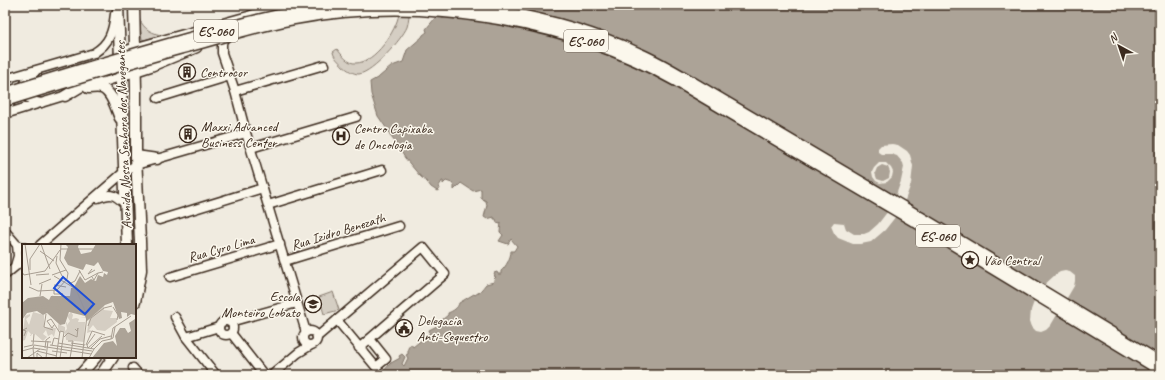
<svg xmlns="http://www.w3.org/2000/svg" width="1165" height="380" viewBox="0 0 1165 380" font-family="Caveat,sans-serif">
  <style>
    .green { fill: #d5cec3; stroke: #887c70 }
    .water { fill: #aca397; stroke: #7f7367 }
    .pier { fill: #f0ebe0; fill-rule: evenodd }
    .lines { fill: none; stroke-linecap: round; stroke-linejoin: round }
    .minor-casing { stroke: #3b2a1e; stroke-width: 11 }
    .major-casing { stroke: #3b2a1e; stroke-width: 13 }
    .minor { stroke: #fbf7ec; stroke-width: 8 }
    .major { stroke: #fbf7ec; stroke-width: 10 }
    .major-bridge-casing { stroke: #3b2a1e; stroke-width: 13; stroke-linecap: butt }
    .major-bridge { stroke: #fbf7ec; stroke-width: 10 }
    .labels { text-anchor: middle; stroke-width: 3; stroke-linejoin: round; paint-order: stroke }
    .shield { fill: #fbf7ec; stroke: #75685c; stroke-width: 1 }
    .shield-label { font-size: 13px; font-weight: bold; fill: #3b2a1e }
    .poi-label { font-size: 14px; fill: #3b2a1e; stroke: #fbf7ec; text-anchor: start }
    .street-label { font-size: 14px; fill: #3b2a1e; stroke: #fbf7ec }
    .inset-river { fill: none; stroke: #aca397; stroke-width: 2 }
    .inset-road { fill: none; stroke: #a89e92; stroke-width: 1 }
    .view { fill: #1d4ed8; fill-opacity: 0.15; stroke: #1d4ed8; stroke-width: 2 }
    .inset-edge { fill: none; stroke: #3b2a1e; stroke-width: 2 }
  </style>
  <rect width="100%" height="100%" fill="#f0ebe0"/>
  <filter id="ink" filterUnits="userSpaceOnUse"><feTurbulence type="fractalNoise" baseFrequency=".025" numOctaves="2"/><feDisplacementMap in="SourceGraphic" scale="8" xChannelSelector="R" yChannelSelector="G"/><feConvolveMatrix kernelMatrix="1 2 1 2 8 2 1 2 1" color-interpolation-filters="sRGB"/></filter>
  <g filter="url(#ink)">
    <g class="green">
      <path d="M409,8c0,6 0,13 -2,19 -5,12 -34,45 -48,47 -6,0 -11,-4 -16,-8 -4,-5 -9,-8 -10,-14l4,-3c5,6 11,15 19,14 19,0 40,-32 43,-49z"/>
      <path d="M138,15c4,12 10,17 23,20l-17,5 -2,-1z"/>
      <path d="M333,292l6,18 -15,4 -5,-17z"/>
    </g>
    <path class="water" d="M438,5h722v356l-9,14h-771l11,-12 9,-5 -1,-2 3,-2 3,3 -3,7 2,2 4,-8 -2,-3 2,-1v-6l3,-4 2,3 17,-14 -1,-3 8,-4v-2l11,-9v-2c5,-2 10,-5 11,-10l15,-9 1,1c5,-3 7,-6 11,-11l8,-2v-3l2,-2 -2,-1 1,-1 -1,-2 3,-1 1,2h3v-3c5,-4 10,-14 10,-20h3l3,-5 -6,-7 -3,5 -9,-3 4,-6 -3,-3 1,-10 -1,2 -3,-1 -1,-4h-2v-2l-7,2 -3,-2 3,-12 -1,-4 -5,-3v-9l-8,2 -12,-8 -7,7v-4l-2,-3 -6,-2 -3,3v-3h-1l-3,5 1,3 -3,2 -6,-4 -3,-4 -8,-7 -15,-18 -9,-15 -5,-6 -2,-5 -11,-16 -7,-22 -1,-12 9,-5 13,-11 11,-4 4,-12 15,-13 1,-2 4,-3 -1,-3 10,-12 -2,-4z"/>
    <g class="pier">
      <path d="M436,5h47l77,16 335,177 6,-17 3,-14 -1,-4 -6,-7 -6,-2h-10l-3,-2v-4l3,-3 11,-1 6,1 9,6 3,4 3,11 -2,18 -7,19 139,83 12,-11 5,-3 5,-1 5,1 5,4v5l-1,5 -23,39 -5,5 -5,2 -5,-1 -4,-4 -2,-6 1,-11 4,-11 -139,-83 -11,14 -14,12 -10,2h-8l-15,-6 -4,-5 -3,-7 3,-4 10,1 2,6 8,5h10l5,-2 9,-8 10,-13 -201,-120 -54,-29 -77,-26 -52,-12 -72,-12z"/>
      <path d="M879,163h7l5,5 2,4 -1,5 -5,5 -7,1 -4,-2 -3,-4 -1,-5 2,-4zM882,165l6,2 2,5 -1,6 -6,3 -6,-2 -2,-6 2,-5z"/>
    </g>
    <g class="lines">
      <g class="minor-casing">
        <g id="minor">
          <path d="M274,14l14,-9"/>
          <path d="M228,36l-5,4 -1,4v9l13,38 11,42 60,199"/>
          <path d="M119,52l129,-36 15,-5 13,-6"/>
          <path d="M35,72c-16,12 -16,27 6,31"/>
          <path d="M5,79l89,-26c16,-10 19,-22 21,-39"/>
          <path d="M5,85c9,8 7,18 0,26"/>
          <path d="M92,86l59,-19 46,-19"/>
          <path d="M235,91l89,-26"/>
          <path d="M158,98l72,-22"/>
          <path d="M5,114l65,-20"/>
          <path d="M251,148l105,-31"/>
          <path d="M98,198c15,-6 17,-3 28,7"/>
          <path d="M268,205l114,-35"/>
          <path d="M159,220l104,-32"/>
          <path d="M5,231l12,14 6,2"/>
          <path d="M40,245l84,-73 12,-7 110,-32"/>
          <path d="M285,261l114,-35"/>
          <path d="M15,266l3,-10 -1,-11"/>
          <path d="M5,275l18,-15"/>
          <path d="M170,277l110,-33"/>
          <path d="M175,317l11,20 30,38"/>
          <path d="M337,320l39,47 10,-8 -16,-20"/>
          <circle cx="226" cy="328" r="7"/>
          <path d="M230,322l67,-19"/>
          <circle cx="310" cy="338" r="7"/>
          <path d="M231,333l33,42"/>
          <path d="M186,337l33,-10"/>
          <path d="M317,337l106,-90 22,27 -86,74"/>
          <path d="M133,368l6,7"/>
          <path d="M272,375l26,-22 13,-8"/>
        </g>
      </g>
      <g class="major-casing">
        <g id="major">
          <path d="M118,5l9,240"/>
          <path d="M134,5l2,84v67l4,85 1,29 -6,32"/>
          <path d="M455,5c62,7 126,21 183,48 19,8 37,19 54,29l240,142 228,138"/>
          <path d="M444,12c81,7 161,29 232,69l253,149 231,140"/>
          <path d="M88,88c4,0 9,-1 13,0 11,3 15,21 19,30"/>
          <path d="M65,96l25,-15 15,-10"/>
          <path d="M136,156l21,3"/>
          <path d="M80,375l16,-18"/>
          <path d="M101,375l12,-18"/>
        </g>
      </g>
      <use href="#minor" class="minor"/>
      <use href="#major" class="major"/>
      <g class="major-bridge-casing">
        <g id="major-bridge">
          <path d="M5,93c60,-19 121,-37 181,-54 50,-14 100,-28 152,-34"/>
          <path d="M5,101c58,-18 116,-36 174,-52 38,-10 76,-23 115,-30 50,-9 100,-12 150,-7"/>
        </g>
      </g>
      <use href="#major-bridge" class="major-bridge"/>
    </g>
  </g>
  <defs>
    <g id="building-ring" transform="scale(0.9)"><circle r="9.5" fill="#fbf7ec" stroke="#3b2a1e" stroke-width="1.5"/><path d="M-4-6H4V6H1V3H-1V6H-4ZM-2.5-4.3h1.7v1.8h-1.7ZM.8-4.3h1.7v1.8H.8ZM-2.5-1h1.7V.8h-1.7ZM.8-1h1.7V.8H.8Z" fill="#3b2a1e"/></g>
    <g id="hospital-ring" transform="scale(0.9)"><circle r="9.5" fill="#fbf7ec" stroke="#3b2a1e" stroke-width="1.5"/><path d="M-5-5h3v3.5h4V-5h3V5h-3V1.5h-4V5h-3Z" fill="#3b2a1e"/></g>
    <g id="sight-ring" transform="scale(0.9)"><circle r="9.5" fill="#fbf7ec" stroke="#3b2a1e" stroke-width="1.5"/><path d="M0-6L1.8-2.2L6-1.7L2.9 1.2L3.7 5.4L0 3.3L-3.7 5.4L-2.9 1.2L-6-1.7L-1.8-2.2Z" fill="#3b2a1e"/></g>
    <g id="school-ring" transform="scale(0.9)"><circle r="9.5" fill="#fbf7ec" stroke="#3b2a1e" stroke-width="1.5"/><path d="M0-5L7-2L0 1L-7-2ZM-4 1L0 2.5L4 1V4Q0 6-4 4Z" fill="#3b2a1e"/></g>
    <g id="civic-ring" transform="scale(0.9)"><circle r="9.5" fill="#fbf7ec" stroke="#3b2a1e" stroke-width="1.5"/><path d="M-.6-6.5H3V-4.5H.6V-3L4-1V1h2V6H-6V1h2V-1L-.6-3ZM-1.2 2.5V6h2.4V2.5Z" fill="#3b2a1e"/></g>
  </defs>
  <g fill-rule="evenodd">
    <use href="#building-ring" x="187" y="72"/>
    <use href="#building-ring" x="188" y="134"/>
    <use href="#hospital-ring" x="341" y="136"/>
    <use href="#sight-ring" x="970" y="260"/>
    <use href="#school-ring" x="313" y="304"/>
    <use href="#civic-ring" x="404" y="328"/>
  </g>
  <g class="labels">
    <g class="shield">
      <rect x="194" y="20" width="44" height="22" rx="3"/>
      <rect x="564" y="30" width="44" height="22" rx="3"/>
      <rect x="916" y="225" width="44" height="22" rx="3"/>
    </g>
    <g class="shield-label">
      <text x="216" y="36">ES-060</text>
      <text x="586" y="46">ES-060</text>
      <text x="938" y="241">ES-060</text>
    </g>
    <g class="poi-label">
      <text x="200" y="77">Centrocor</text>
      <text x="201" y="131">Maxxi Advanced<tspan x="201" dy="16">Business Center</tspan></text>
      <text x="354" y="133">Centro Capixaba<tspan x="354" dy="16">de Oncologia</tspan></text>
      <text x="983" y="265">Vão Central</text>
      <text x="300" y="301" text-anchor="end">Escola<tspan x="300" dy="16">Monteiro Lobato</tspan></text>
      <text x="417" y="325">Delegacia<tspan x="417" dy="16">Anti-Sequestro</tspan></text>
    </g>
    <g class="street-label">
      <text transform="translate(123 135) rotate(-92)" y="5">Avenida Nossa Senhora dos Navegantes</text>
      <text transform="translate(338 231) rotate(-17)" y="5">Rua Izidro Benezath</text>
      <text transform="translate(221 248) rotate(-16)" y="5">Rua Cyro Lima</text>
    </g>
  </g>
  <g transform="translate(22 244)">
    <rect width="114" height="114" fill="#f0ebe0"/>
    <path d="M82,62v4l9,1 -3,7h7v4l-12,9 -8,-1 -4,-5 -4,5 4,1 -6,2 2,-14 -9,-2 9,1zM11,68l11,3v12l12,1 -2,9 -2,-3 -4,2 -2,-6 -3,4 4,3 -4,4 -8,-7h-3l-1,2h-1l1,-2 -3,-3 -3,9 -3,1 3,-25 5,-2v2l-4,3 3,6zM49,68l2,3 -1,4 4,-1 3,1 -1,3h7l-1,20 -18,-2 -1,-8 -7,-2v-6l7,3v4l2,-2 -1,-6 1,-1v3l3,-4 -3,-5z" fill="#d5cec3"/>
    <path d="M43,0h14l-1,3 3,7 10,-2 5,-8h40v114h-44l12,-15 9,-2 4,5 -2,-10 5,-8h5l3,5 3,-2 -2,-8 6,-4v-4l-4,-1 -4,3v-4l-6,-1 1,6 -3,1 -6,-17 -8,3 -18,16 -2,-5 -16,-4 -4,12 -5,1 -13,-12 -4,2 -6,-4 -10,2 -5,7v-17l6,-5 15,-2 6,4 2,-4h19l1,-8 3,-1 6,-11 5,7 6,-4 5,2 2,-6 5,2 1,-4 3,2 1,-3 -5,-1 -5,-9 -4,4 -8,-2 -3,6 -15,-5 -4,-7 4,-11z" fill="#aca397"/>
    <path class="inset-river" d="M0,64l27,-4 4,-7 5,4 4,11 -1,12M7,64l26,-1 6,3"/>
    <path class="inset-road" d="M3,0l6,41M19,0l9,25M39,5h32M18,7l14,10M35,12l-1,7 6,13M70,25l-4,5 7,-4M8,26v-11l10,-15M57,26l6,10 13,-7M23,27l15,-21M0,28l2,3 21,-4M14,31l13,-1M30,31l14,-5M32,32l22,13 11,27 -5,42M70,33l2,3 4,-7 5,-1M17,40l12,-5M47,40l6,-3 5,-10M32,41l12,2M7,43l9,4 19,-1 10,-11 1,-6 -8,-13 1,-16M32,46v4h9M18,52l2,-12M91,63l5,8 -1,5M24,70l-2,13 9,3M32,81l-2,3 -5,-7 4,-2 9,14M66,82l3,-8 13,-10 8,-2M70,87l13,4M2,92l2,-5 -3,-1 4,-2M42,93l4,-4 9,4 1,-9 -1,3 -2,-2M89,95l2,-11 18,-12M89,95l2,-1 2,-11M9,97l20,1M46,97h5l-3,17M36,99l36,6 -5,9M49,99l14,2M28,101l42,6M30,101l2,-7 5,1M64,101l6,-14M65,101l1,3 14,-12M65,101l8,-11M2,103l9,-2 1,-11M23,104l1,-8 4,-3M68,105l10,-10 11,-3M72,105l8,-8 9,-2M0,107l11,-3 1,-3 57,9M15,107l20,5M30,107l15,2M5,114l13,-9 6,1M12,114l-1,-10 7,1M15,114v-5l6,5M24,114l2,-17M34,114l4,-27M38,114l4,-26 -4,-1"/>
    <path class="view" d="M41,33l31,27 -9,10 -31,-26z"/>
    <rect width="114" height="114" class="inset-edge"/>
  </g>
  <rect width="1165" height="380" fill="none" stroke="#fbf7ec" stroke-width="20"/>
  <rect x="10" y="10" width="1145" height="360" fill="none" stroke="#3b2a1e" stroke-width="1.5" filter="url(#ink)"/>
  <g transform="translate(1119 46) rotate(320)" stroke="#fbf7ec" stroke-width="3" paint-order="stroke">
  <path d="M0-3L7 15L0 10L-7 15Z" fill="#3b2a1e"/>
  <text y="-6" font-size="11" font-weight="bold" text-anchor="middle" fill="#3b2a1e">N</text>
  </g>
</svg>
